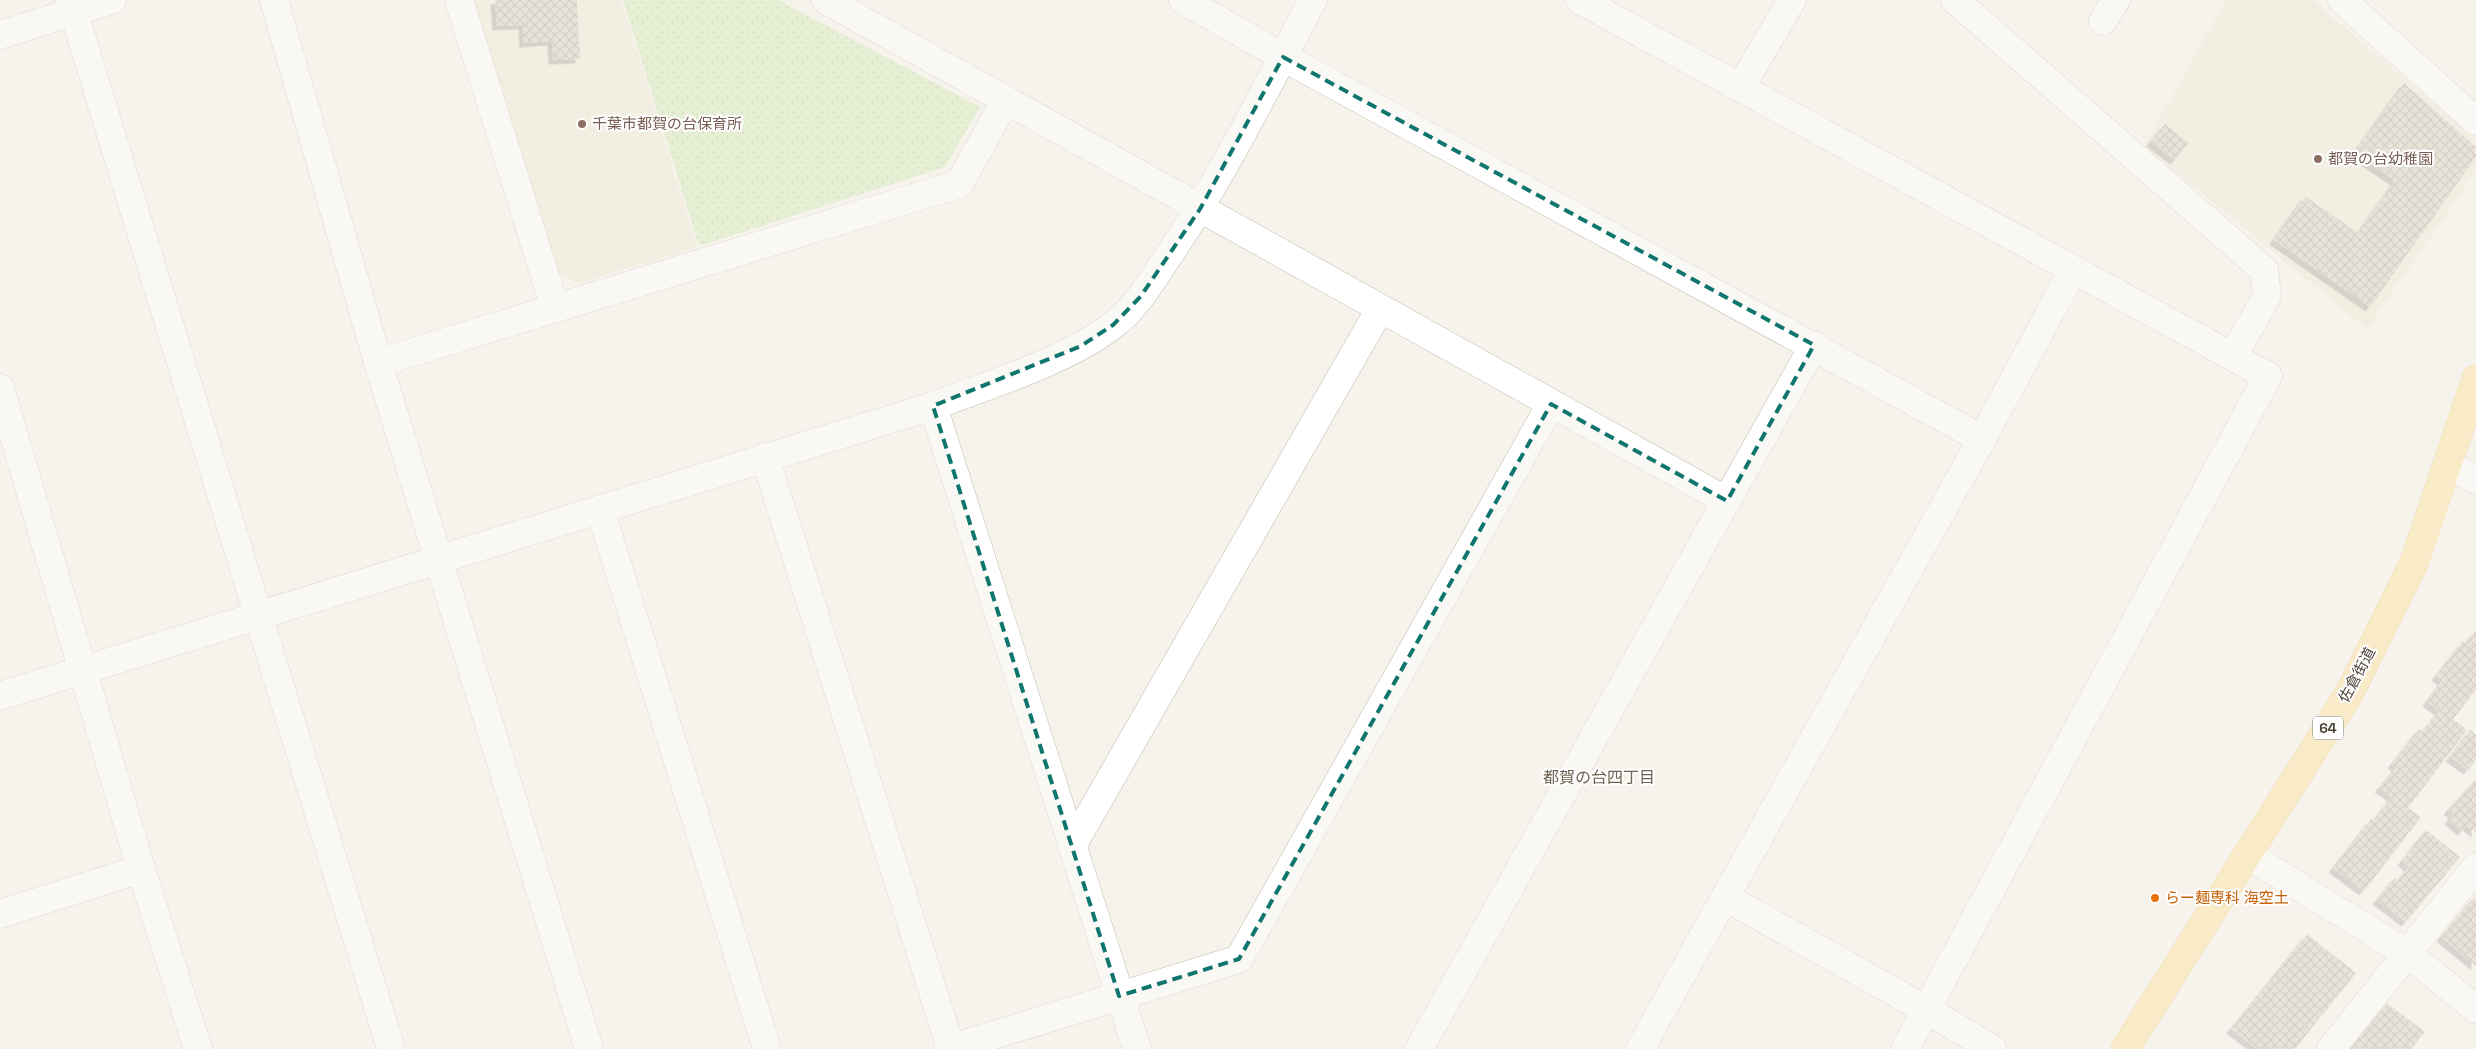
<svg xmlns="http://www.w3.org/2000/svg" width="2476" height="1049" viewBox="0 0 2476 1049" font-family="'Space Grotesk','Noto Sans JP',sans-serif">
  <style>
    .education { fill: #efe8d6 }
    .park { fill: url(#park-dots) }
    .building { fill: url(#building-cross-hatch); filter: url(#shadow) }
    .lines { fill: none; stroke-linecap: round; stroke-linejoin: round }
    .minor-casing { stroke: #c2bbae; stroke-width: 29 }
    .major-casing { stroke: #e6c16a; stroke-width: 29 }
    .minor { stroke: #fff; stroke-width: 28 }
    .major { stroke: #ffe39c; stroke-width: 28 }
    .marked { fill: none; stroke: #0f766e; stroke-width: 4; stroke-dasharray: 10 6; stroke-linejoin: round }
    .education-dot { fill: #8d6e63; stroke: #fff; stroke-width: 2 }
    .food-dot { fill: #e8710a; stroke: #fff; stroke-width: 2 }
    .labels { text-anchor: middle; stroke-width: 4; stroke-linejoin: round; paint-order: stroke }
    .shield { fill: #fff; stroke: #817c74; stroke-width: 1 }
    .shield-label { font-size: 14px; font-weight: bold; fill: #4b4439 }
    .education-label { font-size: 15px; fill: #785e54; stroke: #fff; text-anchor: start }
    .street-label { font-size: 15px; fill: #4b4439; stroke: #fff }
    .food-label { font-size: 15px; fill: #c56008; stroke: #fff; text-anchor: start }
    .neighbourhood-label { font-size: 16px; fill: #6e6250; stroke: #fff }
  </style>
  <defs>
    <pattern id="park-dots" width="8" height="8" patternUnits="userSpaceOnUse" patternTransform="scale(1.25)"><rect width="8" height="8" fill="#d2eab5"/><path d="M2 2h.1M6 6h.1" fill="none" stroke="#b6ca9c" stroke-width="1.8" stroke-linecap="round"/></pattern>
    <pattern id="building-cross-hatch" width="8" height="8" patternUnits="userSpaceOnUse" patternTransform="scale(1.25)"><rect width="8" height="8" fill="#d8cfc1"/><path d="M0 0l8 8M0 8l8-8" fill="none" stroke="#b1aa9e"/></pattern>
    <filter id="shadow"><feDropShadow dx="-4.5" dy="4.5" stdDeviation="0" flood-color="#0004"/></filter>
  </defs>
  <rect width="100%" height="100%" fill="#f6f3ec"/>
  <g class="education">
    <path d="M466,0h155l76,247 -118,36 -26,-13z"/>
    <path d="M2226,0h89l18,18 143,120v33l-109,158 -223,-183z"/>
  </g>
  <path class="park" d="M623,0h155l202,107 -35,60 -246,79z"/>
  <g class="building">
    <path d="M495,0h82l3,59 -27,1 -1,-19 -28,2 -1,-18 -26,1z"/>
    <path d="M2404,83l72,64v10l-106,150 -96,-67 31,-44 53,37 37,-52 -41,-28z"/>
    <path d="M2165,124l24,19 -14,17 -24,-18z"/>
    <path d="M2476,630v60l-23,29 14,11 -59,78 13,9 -57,74 -31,-23 38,-49 3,1 18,-23 -13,-9 17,-21 -4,-3 27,-35 4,2 16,-20 -12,-9 15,-21 -6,-5 27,-35 3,2z"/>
    <path d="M2470,730l6,5v25l-8,10 -18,-13z"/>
    <path d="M2476,779v54l-9,-7 -5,5 -13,-11 4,-6 -5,-4z"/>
    <path d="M2426,830l34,27 -54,65 -29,-22 18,-23 4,3 10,-13 -7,-6z"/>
    <path d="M2474,897l2,2v67l-35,-29z"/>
    <path d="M2307,934l49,39 -61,76h-38l-26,-20z"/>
    <path d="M2387,1003l38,29 -14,17h-61z"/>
  </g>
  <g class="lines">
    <g class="minor-casing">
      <g id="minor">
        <path d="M70,0l321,1049"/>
        <path d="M274,0l103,359 212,690"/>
        <path d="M459,0l96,308"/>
        <path d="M826,0l901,501"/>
        <path d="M1183,0l100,57 699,382"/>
        <path d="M1580,0l688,376 -363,673"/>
        <path d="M1955,0l309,270 3,26 -34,60"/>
        <path d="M2342,0l134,121"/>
        <path d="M2103,21l13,-21"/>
        <path d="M0,35l112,-35"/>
        <path d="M1740,88l52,-88"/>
        <path d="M377,359l10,1 572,-176 47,-84"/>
        <path d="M0,388l141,481 57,180"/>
        <path d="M933,406l204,643"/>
        <path d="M765,457l186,592"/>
        <path d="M2447,464l29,16"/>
        <path d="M600,509l167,540"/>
        <path d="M0,696l933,-290c55,-21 134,-45 180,-81 24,-18 40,-46 56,-70 55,-81 98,-169 144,-255"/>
        <path d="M1072,846l308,-537"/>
        <path d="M2248,855l160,99 68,55"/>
        <path d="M1725,897l202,113 65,39"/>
        <path d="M0,914l141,-45"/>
        <path d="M949,1049l290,-90 312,-555"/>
        <path d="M1419,1049l395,-704"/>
        <path d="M1640,1049l342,-610 91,-169"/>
        <path d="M2331,1049l145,-182"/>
      </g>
    </g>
    <g class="major-casing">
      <path id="major" d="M2125,1049l225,-357 64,-129 62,-184"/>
    </g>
    <use href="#minor" class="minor"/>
    <use href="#major" class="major"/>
  </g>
  <path d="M0 0H2476V1049H0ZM1283,57l531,288 -87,156 -176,-97 -312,555 -120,37 -186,-590 148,-60 32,-21 28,-29 59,-87z" fill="#f6f3ec" fill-opacity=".55" fill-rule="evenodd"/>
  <path class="marked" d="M1283,57l531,288 -87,156 -176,-97 -312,555 -120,37 -186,-590 148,-60 32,-21 28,-29 59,-87z"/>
  <g class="education-dot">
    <circle cx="582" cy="124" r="5"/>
    <circle cx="2318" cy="159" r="5"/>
  </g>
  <circle class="food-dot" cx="2155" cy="898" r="5"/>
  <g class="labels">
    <rect class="shield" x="2313" y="716.5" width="30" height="23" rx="4"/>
    <g class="shield-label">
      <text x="2328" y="733">64</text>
    </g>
    <g class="education-label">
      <text x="592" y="129">千葉市都賀の台保育所</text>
      <text x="2328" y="164">都賀の台幼稚園</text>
    </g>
    <g class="street-label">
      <text transform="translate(2357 675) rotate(-62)" y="5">佐倉街道</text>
    </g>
    <g class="food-label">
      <text x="2165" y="903">らー麺専科 海空土</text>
    </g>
    <g class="neighbourhood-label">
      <text x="1599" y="783">都賀の台四丁目</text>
    </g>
  </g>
</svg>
